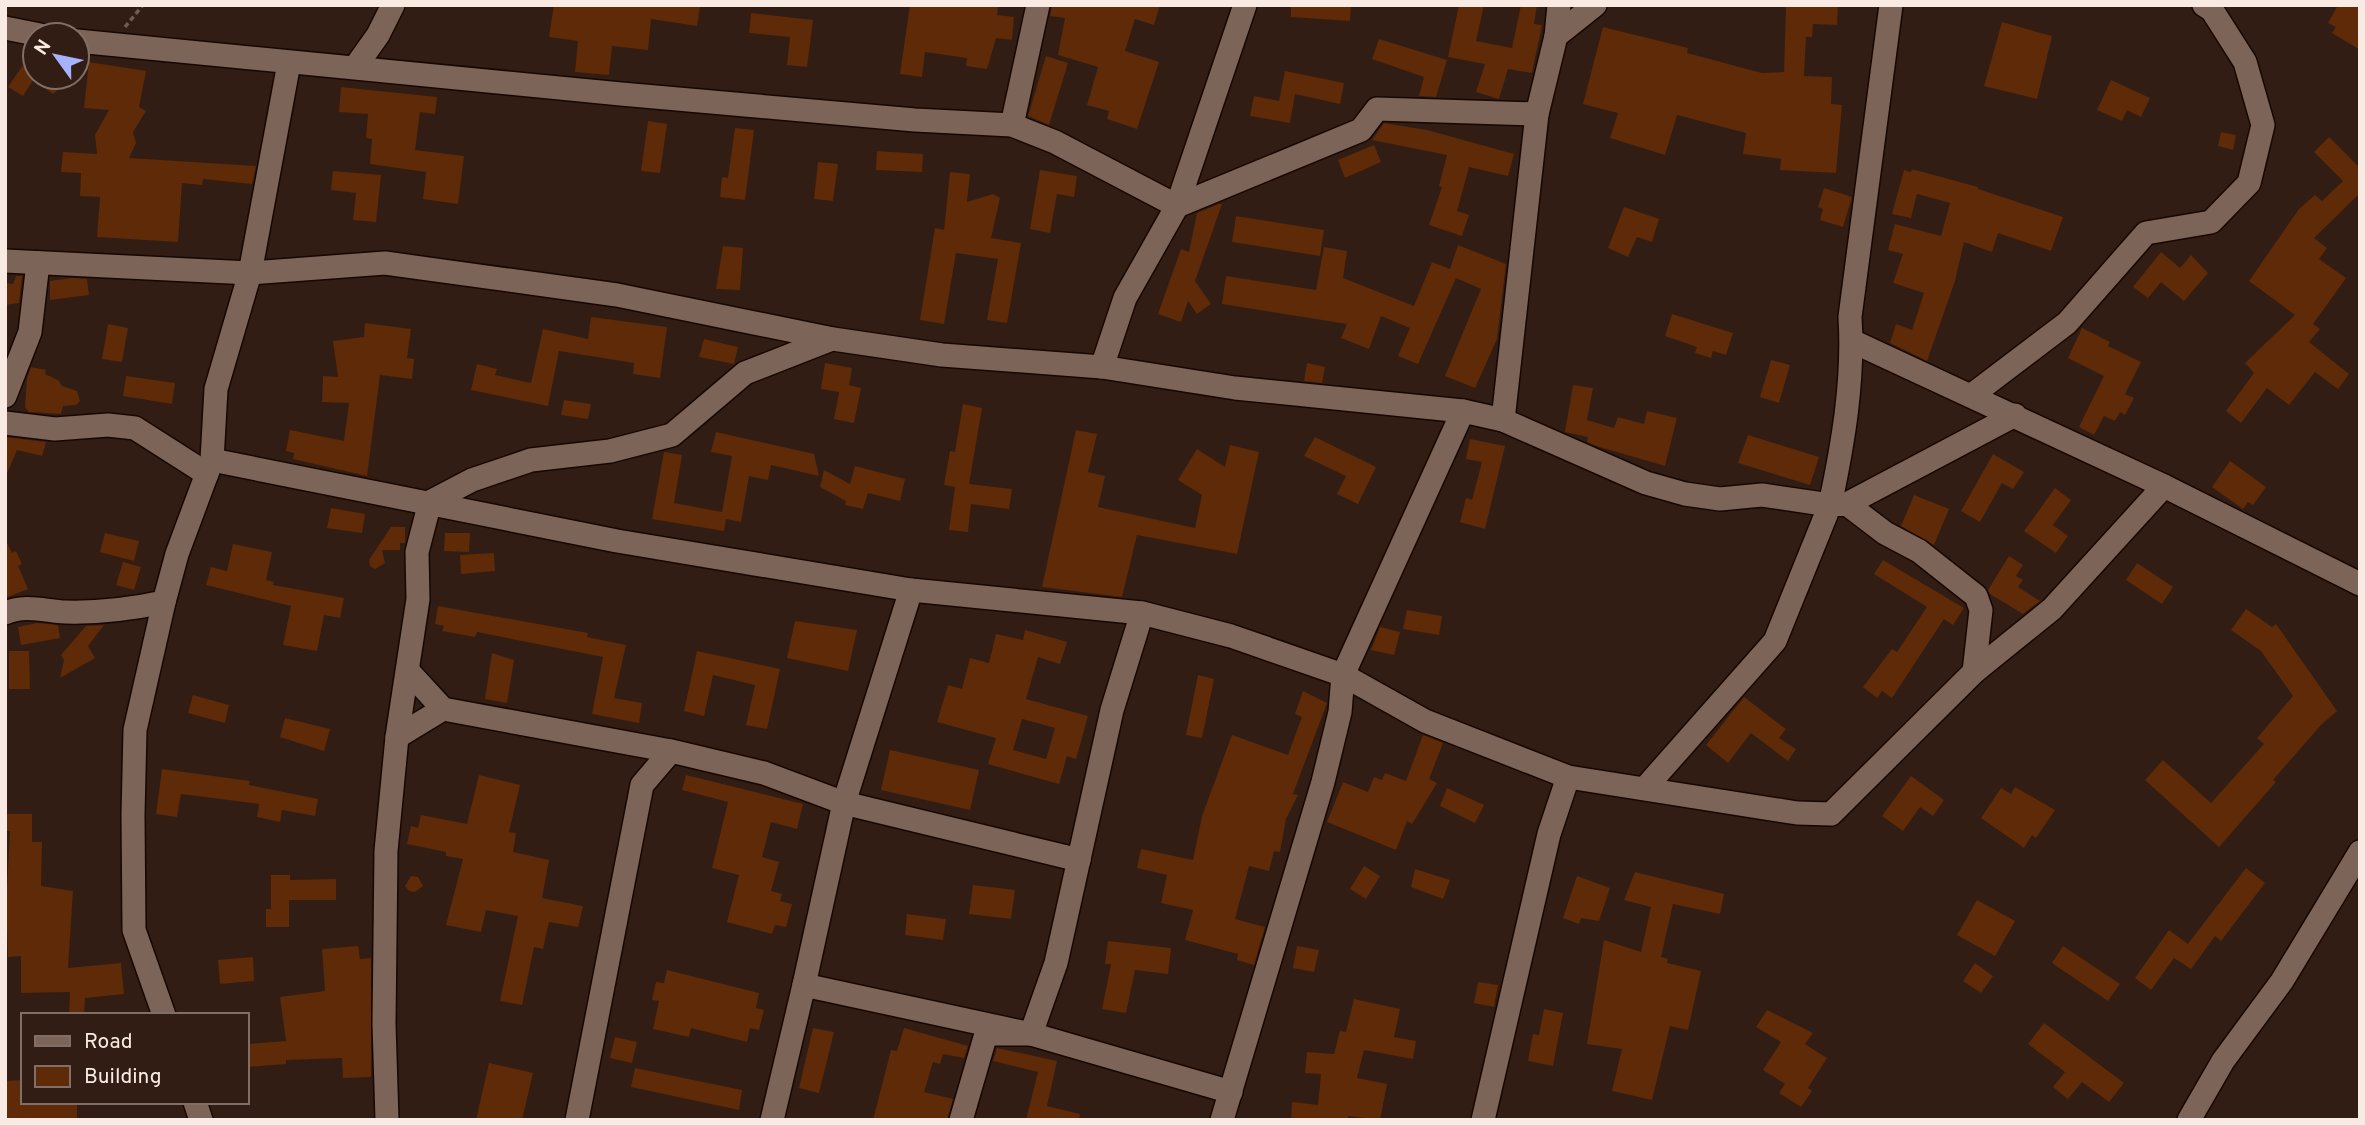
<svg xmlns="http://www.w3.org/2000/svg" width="2365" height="1125" viewBox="0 0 2365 1125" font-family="Overpass,sans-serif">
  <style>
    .building { fill: #5e2a07; fill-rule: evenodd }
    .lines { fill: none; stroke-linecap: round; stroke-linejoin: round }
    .minor-casing { stroke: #180701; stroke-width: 26 }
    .path { stroke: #6f5d54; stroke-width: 3.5; stroke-dasharray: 5 3.5; stroke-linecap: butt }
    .minor { stroke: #7c6459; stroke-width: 23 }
  </style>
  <rect width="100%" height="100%" fill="#311d13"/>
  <g class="building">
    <path d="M554,5h135l11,2 -3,19 -46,-7 -3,31 -36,-4 -3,29 -34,-3 3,-31 -29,-4z"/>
    <path d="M910,5h88l-1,10 17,2 -2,23 -16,-2 -9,31 -21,-3 1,-8 -42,-6 -3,25 -22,-3z"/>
    <path d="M1052,5h108l-6,20 -19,-6 -10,32 34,11 -22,67 -30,-10 2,-8 -22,-6 11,-38 -40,-12 7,-37 -15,-2z"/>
    <path d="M1291,5h60l-1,16 -59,-4z"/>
    <path d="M1459,5h25l-8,36 36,7 9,-43h16l-3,19 8,1 -10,48 -24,-4 -9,30 -23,-7 9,-28 -37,-7z"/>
    <path d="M1786,5h52l-1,20 -24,-1 -1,13h-6l-2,39 28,1 -1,27 11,1 -6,68 -56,-3 1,-11 -38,-5 3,-21 -69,-18 -12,40 -55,-17 8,-25 -35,-9 20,-77 85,21 -1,5 75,20 22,-1z"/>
    <path d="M2338,5h22v45l-28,-17 4,-6 -8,-4z"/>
    <path d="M751,13l62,7 -6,47 -20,-2 3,-28 -41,-4z"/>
    <path d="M2002,22l50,14 -15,63 -53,-13z"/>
    <path d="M1379,39l68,21 -11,37 -17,-1 5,-19 -52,-18z"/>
    <path d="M1046,56l22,7 -19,62 -21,-9z"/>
    <path d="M89,62l57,9 -7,36 7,4 -13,21 3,11 -7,15 127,8 -4,18 -49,-5 -1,6 -20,-2 -4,59 -81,-5 3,-40 -20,-1 1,-23 -20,-1 2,-20 34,2 -2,-19 14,-25 -25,-2z"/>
    <path d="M23,65l12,7v5l-12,19 -15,-9z"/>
    <path d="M1285,71l59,12 -4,21 -45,-10 -5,29 -40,-7 4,-20 25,5z"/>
    <path d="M51,77h22l-20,17 -18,-13z"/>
    <path d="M2111,80l39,18 -9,19 -14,-7 -5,11 -25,-11z"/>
    <path d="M341,87l96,10 -2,17 -15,-2 -5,38 49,6 -6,48 -35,-5 3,-27 -56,-8 2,-25 -6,-1 2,-24 -29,-2z"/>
    <path d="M648,121l19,3 -7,49 -19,-2z"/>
    <path d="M1384,123l43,7 87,24 -6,22 -39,-9 -12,44 12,4 -7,21 -33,-11 13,-38 -3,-1 8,-31 -75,-15z"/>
    <path d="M735,128l19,2 -9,70 -25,-3 2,-20 6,1z"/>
    <path d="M2221,132l15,3 -3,15 -15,-4z"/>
    <path d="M2329,137l29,29 2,-2v34l-3,-2 -43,42 13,10 -8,11 27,19 -33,46 7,5 -11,13 40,32 -11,15 -23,-17 -26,33 -22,-17 -26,35 -15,-12 28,-38 -9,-10 50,-48 -46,-34 50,-72 16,-14 7,6 21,-20 -29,-29z"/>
    <path d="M1374,145l7,17 -36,16 -7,-18z"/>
    <path d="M877,151l46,3 -1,18 -46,-2z"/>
    <path d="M818,162l20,2 -5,37 -19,-2z"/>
    <path d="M1912,169l66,18v2l85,28 -12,34 -53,-18 -6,19 -28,-10 -9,39 -28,80 -37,-18 6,-19 16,6 12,-37 -31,-10 10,-29 -15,-4 7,-26 46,12 9,-33 -33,-9 -6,24 -19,-4 12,-44 7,2z"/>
    <path d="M1040,170l37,6 -3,21 -17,-3 -7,39 -20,-4z"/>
    <path d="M333,171l48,4 -5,47 -23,-2 3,-27 -25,-3z"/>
    <path d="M950,172l20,2 -3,28 26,-8 7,4 -9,40 30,5 -14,80 -20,-3 11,-61 -42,-6 -12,71 -24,-4 15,-92 9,2z"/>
    <path d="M1824,188l28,9 -9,30 -23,-7 3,-11 -5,-2z"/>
    <path d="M1219,204h3l-27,77 16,23 -14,10 -9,-13 -7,21 -23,-8 23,-65 8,3 8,-39z"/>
    <path d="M1624,207l35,12 -7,23 -15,-5 -9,20 -20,-9z"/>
    <path d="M1236,216l88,14 -4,26 -88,-14z"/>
    <path d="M1458,245l48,19 -9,75 -22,49 -30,-12 36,-87 -25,-11 -38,86 -20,-8 12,-28 -29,-12 -12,33 -28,-11 6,-14 -125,-20 4,-28 90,14 8,-43 23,4 -4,27 71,28 18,-44 18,7z"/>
    <path d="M723,246l20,2 -3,42 -24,-1z"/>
    <path d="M2161,252l19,16 11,-13 17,18 -24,28 -23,-19 -13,16 -15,-11z"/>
    <path d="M16,276h6l-3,27 -14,2v-22l8,1z"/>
    <path d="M72,278l15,1 2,16 -39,5v-19z"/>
    <path d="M1672,314l61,19 -7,22 -13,-4 -2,7 -16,-5 2,-6 -32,-11z"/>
    <path d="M591,317l76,10 -7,51 -27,-4 1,-11 -75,-12 -11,55 -77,-16 6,-26 20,5 -2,6 36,8 12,-54 45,10z"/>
    <path d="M365,323l46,6 -4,29 7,1 -2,20 -32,-4 -13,101 -74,-17 1,-6 -8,-2 4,-21 54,11 5,-38 -27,-1 1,-26 15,1 -5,-36 31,-4z"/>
    <path d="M108,324l20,4 -6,34 -20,-3z"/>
    <path d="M2082,328l28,14 -2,4 33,16 -16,32 9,4 -9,17 -5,-3 -5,9 -11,-5 -10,19 -15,-8 25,-51 -36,-18z"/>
    <path d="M704,339l34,8 -4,17 -35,-7z"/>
    <path d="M1771,360l19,5 -11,38 -19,-6z"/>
    <path d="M825,363l27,5 -3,17 12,3 -7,35 -20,-4 5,-27 -18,-3z"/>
    <path d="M1307,363l18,4 -3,16 -18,-2z"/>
    <path d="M31,367l15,3 -1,4 13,6 4,6 15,5 3,10 -4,4 -13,1 -2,8 -32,-2 -4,-5 2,-29z"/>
    <path d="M126,376l49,7 -3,21 -49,-8z"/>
    <path d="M1573,385l20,3 -6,32 27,8 4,-11 26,7 3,-13 30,7 -12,48 -69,-20 -9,-4 1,-5 -23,-5z"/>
    <path d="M564,400l27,4 -3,15 -27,-4z"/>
    <path d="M963,404l19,4 -13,76 43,5 -3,20 -38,-5 -3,28 -19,-2 6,-43 -11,-2 6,-34 5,1z"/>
    <path d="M1076,430l21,4 -9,38 17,4 -7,31 97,21 7,-33 -24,-15 19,-31 28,18 5,-22 29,7 -22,102 -100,-19 -15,62 -80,-10z"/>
    <path d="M716,432l98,22 5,22 -48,-11 -3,15 -19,-4 -8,46 -15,-3 -2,12 -72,-12 12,-67 18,3 -8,48 48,9 10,-56 -21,-4z"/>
    <path d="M1748,435l71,22 -9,28 -72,-22z"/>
    <path d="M5,437l41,5 -4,14 -25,-6 -12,28z"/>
    <path d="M1315,437l61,30 -18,37 -21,-10 9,-18 -42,-20z"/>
    <path d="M1470,439l35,7 -20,83 -25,-7 6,-24 6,2 10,-38 -16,-3z"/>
    <path d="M1993,454l31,18 -11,17 -11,-6 -22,39 -19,-11z"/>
    <path d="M2230,461l36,26 -13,18 -5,-3 -5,7 -31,-22z"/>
    <path d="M855,466l50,13 -5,22 -32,-8 -5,16 -18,-4 1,-4 -26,-14 4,-17 26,14z"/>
    <path d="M2055,488l16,12 -18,25 15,11 -12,17 -32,-22z"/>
    <path d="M1914,495l35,14 -15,36 -33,-19z"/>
    <path d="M331,508l34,6 -3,19 -35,-5z"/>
    <path d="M391,527h14v16h-5v7h-18l3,13 -10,6 -5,-3 -1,-6z"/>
    <path d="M105,533l34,8 -5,20 -34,-9z"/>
    <path d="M445,533h25l-1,19 -25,-1z"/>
    <path d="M5,539l7,14 4,-2 6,13 -4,2 10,23 -23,9z"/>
    <path d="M233,544l39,8 -6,28 8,2 -1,3 71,13 -4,20 -16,-3 -7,36 -34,-6 8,-39 -85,-21 5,-18 16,4z"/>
    <path d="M494,553l1,18 -34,3 -1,-19z"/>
    <path d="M2009,556l14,9 -7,11 7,4 -5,7 22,14 -17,13 -33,-20 -2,-4z"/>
    <path d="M1883,560l81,48 -11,17 -9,-6 -52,79 -10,-7 -5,7 -14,-11 29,-38 5,3 30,-45 -53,-33z"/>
    <path d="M123,562l18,5 -7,23 -18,-5z"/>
    <path d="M2137,563l36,24 -11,17 -36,-24z"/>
    <path d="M438,606l150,27 -1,4 39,8 -12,53 28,5 -3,20 -47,-9 11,-57 -126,-25 -2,5 -33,-6 2,-5 -9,-2z"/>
    <path d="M2246,609l26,18 4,-3 61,87 -16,14 -48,55 3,2 -57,65 -74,-67 18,-20 48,43 53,-59 -7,-6 36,-42 -32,-45 -30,-21z"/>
    <path d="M1407,610l35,6 -3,19 -36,-6z"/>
    <path d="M795,621l62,9 -9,41 -61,-13z"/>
    <path d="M37,623l21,2 2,13 -39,7 -3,-18z"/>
    <path d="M104,625l-16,21 7,12 -35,20 4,-18 -3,-5 25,-29z"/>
    <path d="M1380,627l20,5 -6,23 -23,-5z"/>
    <path d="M1025,630l42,12 -7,22 -22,-7 -12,42 62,17 -12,43 -9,-3 -8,28 -71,-20 8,-26 -59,-16 11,-37 14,4 8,-31 19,5 7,-29 27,6zM1022,719l33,9 -9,31 -33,-9z"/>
    <path d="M9,651h20l1,38h-21z"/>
    <path d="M697,651l83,18 -13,60 -21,-4 9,-40 -42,-10 -9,41 -20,-5z"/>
    <path d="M492,653l22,7 -7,43 -22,-4z"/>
    <path d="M1198,675l16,4 -12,59 -16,-3z"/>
    <path d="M1303,691l24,12 -34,91 5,1 -12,24 -6,33 -6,-1 -5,20 -20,-5 -14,53 30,8 -11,38 -17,-5 1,-6 -53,-14 8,-30 -32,-7 6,-28 -30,-7 4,-19 52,11 9,-44 30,-81 56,20 14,-38 -7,-3z"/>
    <path d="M193,695l36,10 -4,18 -37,-10z"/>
    <path d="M1744,697l42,32 -7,9 17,11 -8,12 -37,-28 -23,30 -22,-18z"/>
    <path d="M285,718l45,11 -6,22 -44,-14z"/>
    <path d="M1423,735l20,8 -14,36 8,4 -25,41 -5,-3 -11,29 -69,-28 16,-40 25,10 6,-15 8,3 3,-7 21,8z"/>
    <path d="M890,750l89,20 -9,40 -89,-20z"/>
    <path d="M162,769l88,12 -1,4 69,14 -3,17 -33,-6 -2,12 -23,-5 2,-13 -78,-10 -4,23 -21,-3z"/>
    <path d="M479,775l41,10 -11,47 7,1 -3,19 36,8 -7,38 41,8 -5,21 -29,-5 -6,27 -9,-2 -12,58 -22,-4 18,-85 -32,-6 -5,22 -35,-7 17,-66 -17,-3v-4l-39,-8 4,-18 7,2 3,-13 46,9z"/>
    <path d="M686,775l117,29 -6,25 -26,-7 -9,35 17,5 -8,29 11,3 -2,7 12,3 -6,23 -11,-2 -3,9 -45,-12 12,-47 -27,-7 16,-66 -46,-12z"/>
    <path d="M1911,776l33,24 -11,16 -13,-9 -17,24 -21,-15z"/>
    <path d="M2015,787l40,23 -19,28 -4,-3 -8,13 -43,-30 20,-30 10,6z"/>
    <path d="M1447,788l37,17 -9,18 -35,-17z"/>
    <path d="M5,814h27v28h10l-1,44 32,5 -5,77 53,-5 3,31 -39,4 -1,17h-15l1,-23 -49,1v-37l-13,1 -2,-51 4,-75h-5z"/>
    <path d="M1364,866l16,10 -14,23 -16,-10z"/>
    <path d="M2246,868l19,15 -44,58 -6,-5 -24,33 -17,-11 -23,32 -16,-12 34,-48 19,14z"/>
    <path d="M1415,869l35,11 -7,19 -32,-12z"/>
    <path d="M1635,872l89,22 -4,20 -47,-10 -12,53 7,2 -1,4 34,8 -13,59 -18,-4 -18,74 -40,-9 10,-42 -35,-5 17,-104 37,12 10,-45 -27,-7z"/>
    <path d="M271,875h19v5l46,-1v21h-47v27h-23v-18h5z"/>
    <path d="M411,876l7,1 5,9 -8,6 -6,-1 -4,-5z"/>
    <path d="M1577,876l33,12 -11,33 -18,-3 -2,6 -16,-6z"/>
    <path d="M973,885l42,5 -4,29 -42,-5z"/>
    <path d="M1977,900l38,21 -20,35 -38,-21z"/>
    <path d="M907,914l39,5 -3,21 -38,-5z"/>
    <path d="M1108,941l63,7 -3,26 -33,-4 -9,43 -24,-4 9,-45h-6z"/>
    <path d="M358,946l2,13 11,-1v119l-28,1 -1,-20 -56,2v4l-39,3v-23l39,-3 -6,-44 45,-6 -3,-42z"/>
    <path d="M1297,946l22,4 -5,22 -21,-4z"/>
    <path d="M2063,946l57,38 -12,17 -56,-38z"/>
    <path d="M253,957l1,24 -34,3 -2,-24z"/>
    <path d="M1975,963l18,13 -12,17 -18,-12z"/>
    <path d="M667,970l92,23 -3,15 8,2 -5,20 -9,-2 -3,14 -56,-14 -2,9 -36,-8 6,-28 -7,-1 4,-18 8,1z"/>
    <path d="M1478,982l20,3 -4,22 -20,-4z"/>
    <path d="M1354,999l46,10 -6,28 22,4 -3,18 -49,-9 -7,28 30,6 -7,36 -32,-4v4h-57l1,-18 26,3 3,-31 -16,-1 2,-21 27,2 6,-23 6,1z"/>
    <path d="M1544,1009l19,4 -10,53 -25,-5 5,-27 6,1z"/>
    <path d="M1767,1010l46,23 -8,11 22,14 -19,30 4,3 -11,16 -22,-14 6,-9 -22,-14 18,-28 -25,-15z"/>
    <path d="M2044,1023l80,60 -15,19 -27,-20 -14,17 -15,-12 12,-15 -37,-28z"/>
    <path d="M813,1028l21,4 -15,61 -20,-5z"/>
    <path d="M904,1028l64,18 -4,12 -21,-4 -3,10 -7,-2 -9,30 29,7 -6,21h-74l18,-70 6,1z"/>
    <path d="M615,1037l22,5 -5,21 -22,-5z"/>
    <path d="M997,1048l60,13 -10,45 33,8 -1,6h-53l12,-48 -45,-11z"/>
    <path d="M489,1063l44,10 -11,47h-46z"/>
    <path d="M635,1068l107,22 -3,20 -108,-23z"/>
    <path d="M23,1080v22h54v18h-71l-1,-39z"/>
  </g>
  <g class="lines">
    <g class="minor-casing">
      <g id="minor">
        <path d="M5,28l35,7"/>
        <path d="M1556,36l39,-31"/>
        <path d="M77,41l544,53 294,26 97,5 43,17 122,64 184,-76 16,-21 160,5"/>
        <path d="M356,66l22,-31 15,-30"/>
        <path d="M1012,125l26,-120"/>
        <path d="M5,261l245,12 135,-10 232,32 216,44 109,16 160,12 133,21 228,23 40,9 143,63 39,11 35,5 42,-4 68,10c13,-61 24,-125 20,-188l41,-312"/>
        <path d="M1852,341l312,145 196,98"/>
        <path d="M1102,367l23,-69 52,-92 68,-201"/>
        <path d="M1972,395l95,-72 79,-90 65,-11 38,-39 14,-58 -18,-63 -33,-52 -8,-5"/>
        <path d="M5,396l25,-64 8,-69"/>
        <path d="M1503,420l34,-306 19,-78 3,-31"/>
        <path d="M5,423l50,6 53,-4 27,3 72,46"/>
        <path d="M212,460l405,81 294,49 231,23"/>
        <path d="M1847,504l168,-89"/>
        <path d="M911,590l-67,213 235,57"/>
        <path d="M5,613c20,-9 40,-2 60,-1 34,1 66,-3 99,-10l13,-48 35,-94 4,-71 34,-116 39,-210"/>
        <path d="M409,672l34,37 228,42 93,22 80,30 -40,182"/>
        <path d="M397,737l46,-28"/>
        <path d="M1646,787l129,-146 55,-136 17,-1 38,29 34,18 57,45 5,14 -7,62"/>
        <path d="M164,1015l-30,-85 -1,-115 2,-85 29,-128"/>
        <path d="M195,1102l6,18"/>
        <path d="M387,1120l-3,-96 2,-173 11,-114 21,-138 -1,-47 13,-50 42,-22 59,-20 79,-9 62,-16 73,-62 87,-34"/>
        <path d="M577,1120l65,-335 29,-34"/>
        <path d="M772,1120l32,-135 227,49 200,58"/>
        <path d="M961,1120l25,-86h45l25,-71 56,-253 30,-97 89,23 112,39 82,46 143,56 229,36 34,1 143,-142 78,-63 112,-123"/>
        <path d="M1222,1120l101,-338 17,-70 3,-37 120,-264"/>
        <path d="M1483,1120l66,-286 19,-57"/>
        <path d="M2189,1120l34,-59 59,-80 78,-129"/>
      </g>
    </g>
    <path class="path" d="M125,27l18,-22"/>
    <use href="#minor" class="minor"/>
  </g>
  <rect width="2365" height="1125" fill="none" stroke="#f9ebe4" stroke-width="14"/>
  <rect x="21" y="1013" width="228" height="91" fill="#311d13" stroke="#816f67" stroke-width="2"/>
  <rect x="35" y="1036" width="35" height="10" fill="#7c6459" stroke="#816f67" stroke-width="2"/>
  <text x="84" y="1048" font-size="21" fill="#f9ebe4">Road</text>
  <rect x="35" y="1066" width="35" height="21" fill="#5e2a07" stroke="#816f67" stroke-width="2"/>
  <text x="84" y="1083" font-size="21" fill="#f9ebe4">Building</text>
  <g transform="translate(56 56) rotate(303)"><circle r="33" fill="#311d13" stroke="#816f67" stroke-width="2"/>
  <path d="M0-5L12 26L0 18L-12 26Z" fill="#a7b1fc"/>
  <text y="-10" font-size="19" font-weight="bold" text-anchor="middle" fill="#f9ebe4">N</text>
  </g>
</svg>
